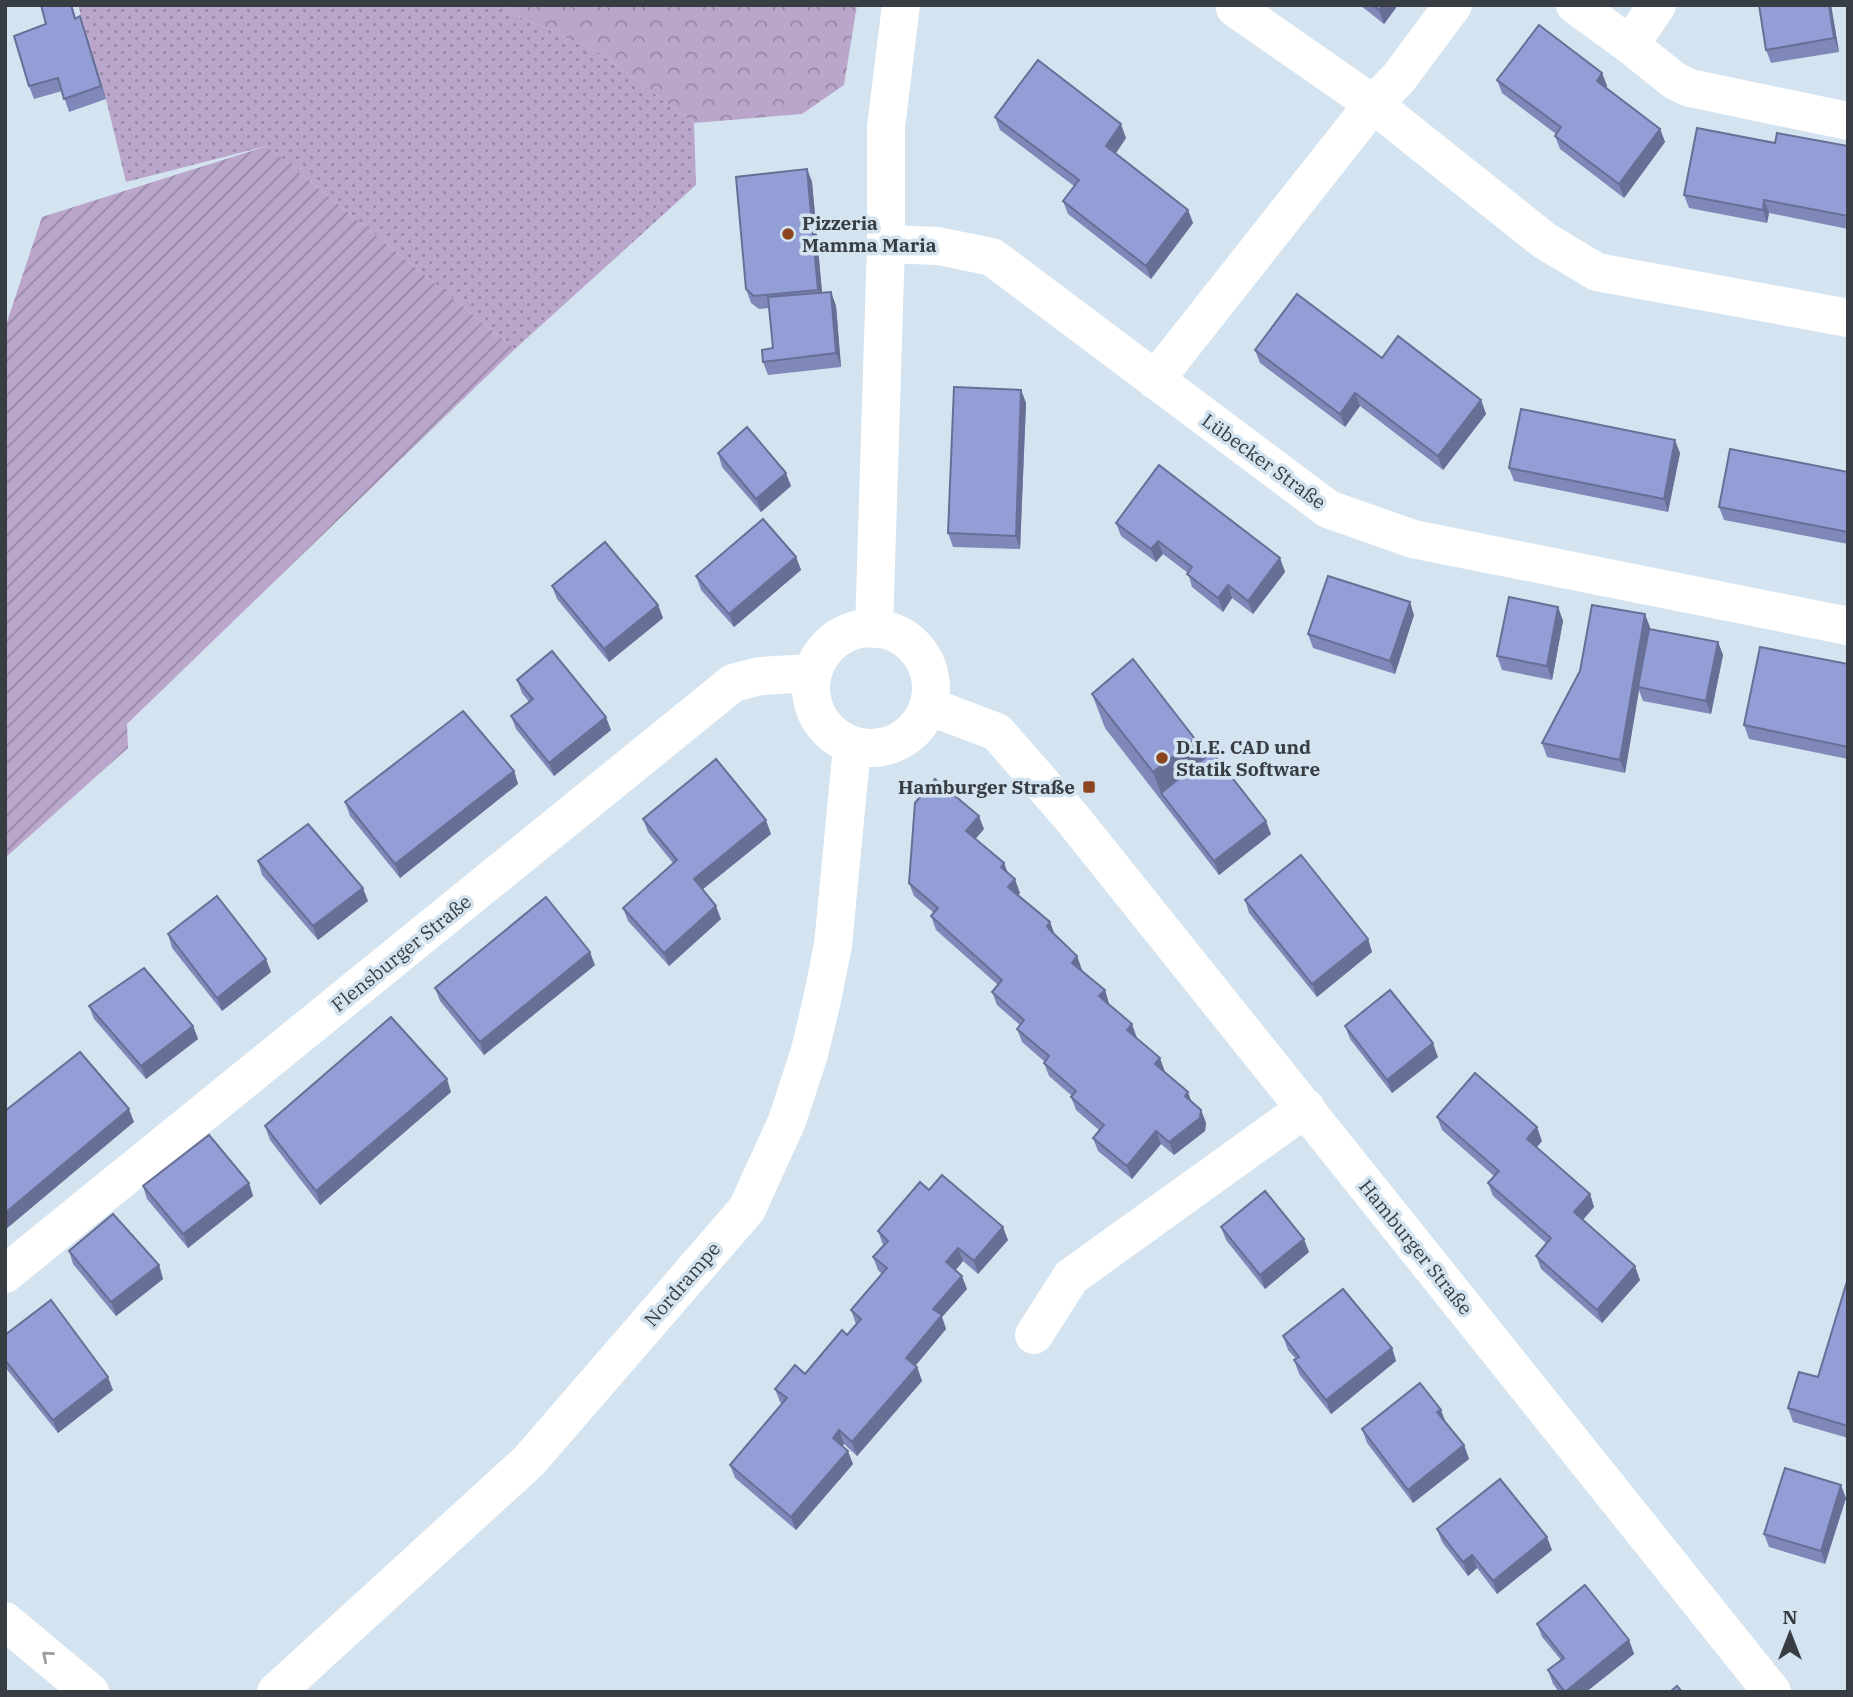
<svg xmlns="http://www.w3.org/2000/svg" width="1853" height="1697" viewBox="0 0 1853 1697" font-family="'IBM Plex Serif',serif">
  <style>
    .grass { fill: url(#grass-dots) }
    .park { fill: url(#park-crowns) }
    .garden { fill: url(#garden-furrows) }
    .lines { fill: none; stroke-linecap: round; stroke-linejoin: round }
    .minor { stroke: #fff; stroke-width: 38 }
    .highway { stroke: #fff; stroke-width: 38 }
    .wall { fill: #7f88b8 }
    .shaded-wall { fill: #686f96 }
    .building { fill: #949ed6; stroke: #686f96; stroke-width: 2 }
    .oneway { stroke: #9b9ea1 }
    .poi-dot { fill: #8c461f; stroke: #d4e3f0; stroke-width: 2.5 }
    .labels { text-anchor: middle; stroke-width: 7; stroke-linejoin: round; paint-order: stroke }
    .poi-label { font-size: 19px; font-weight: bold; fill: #373d43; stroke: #d4e3f0; text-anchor: start }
    .street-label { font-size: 19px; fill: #373d43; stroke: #d4e3f0 }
  </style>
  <defs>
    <pattern id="grass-dots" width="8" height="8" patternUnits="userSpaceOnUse" patternTransform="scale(1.75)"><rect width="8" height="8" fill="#b9a6ca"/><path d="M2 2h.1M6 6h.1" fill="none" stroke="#9788a6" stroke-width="1.8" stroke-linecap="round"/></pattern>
    <pattern id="park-crowns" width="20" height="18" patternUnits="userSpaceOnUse" patternTransform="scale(1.75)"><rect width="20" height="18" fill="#b9a6ca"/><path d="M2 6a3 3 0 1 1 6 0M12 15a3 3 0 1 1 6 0" fill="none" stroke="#9788a6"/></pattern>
    <pattern id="garden-furrows" width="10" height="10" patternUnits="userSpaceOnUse" patternTransform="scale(1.75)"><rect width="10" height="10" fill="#b9a6ca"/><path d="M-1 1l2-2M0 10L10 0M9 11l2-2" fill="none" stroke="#9788a6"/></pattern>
  </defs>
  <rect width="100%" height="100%" fill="#d4e3f0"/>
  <path class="grass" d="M78,5h428l12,11 82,37 94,70 2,62 -181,164 -248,-203 -141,36 -20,-83z"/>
  <path class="park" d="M506,5h351l-13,80 -42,29 -108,9 -94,-70 -82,-37z"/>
  <path class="garden" d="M267,146l248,203 -388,375 1,24 -123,110v-530l37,-111z"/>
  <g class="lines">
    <g class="minor">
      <path d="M1575,5l55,40 27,-40"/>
      <path d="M1235,8l138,96 172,137 52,31 251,46"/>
      <path d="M1630,45l45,36 15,7 158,33"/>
      <path d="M886,244l52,2 54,11 336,252 85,30 435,87"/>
      <path d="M1155,380l218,-276 25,-25 55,-74"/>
      <circle cx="871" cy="688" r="60"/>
      <path d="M874,629l12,-385v-117l15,-122"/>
      <path d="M928,706l69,26 75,86 700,874"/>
      <path d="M5,1274l728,-591 27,-7 53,-3"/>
      <path d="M1034,1335l37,-58 235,-169"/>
      <path d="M276,1692l253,-231 218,-252 40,-88 22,-67 13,-54 11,-55 19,-198"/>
    </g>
    <path class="highway" d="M5,1621l85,71"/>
  </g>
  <g class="wall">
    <path d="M41,5h31l4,13 9,12 21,69 -37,13 -7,-21 -28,8 -5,-13 17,-62z"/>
    <path d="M1360,5h38l-14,19z"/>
    <path d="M1831,5l8,47 -68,11 -5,-13z"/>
    <path d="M1602,73l5,13 -1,2 54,41 5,13 -41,56 -64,-49 -5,-13 1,-2 -54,-41 -5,-13z"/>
    <path d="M995,117l131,21 -10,15 72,57 5,13 -42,56 -83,-65 -5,-13 11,-15 -74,-56z"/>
    <path d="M1775,143l73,3v83l-79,-16 -2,10 -78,-15 -5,-13z"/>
    <path d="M807,169l5,13 10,111 9,-1 5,14 5,61 -73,8 -5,-13 10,-14 -4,-40 -10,1 -8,-6 -5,-14z"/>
    <path d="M1255,350l127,8 99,42 5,14 -43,56 -83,-64 -15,21 -85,-64z"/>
    <path d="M1021,390l5,13 -6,146 -67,-2 -5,-14z"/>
    <path d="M718,453l73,33 -30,26 -39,-45z"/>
    <path d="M1680,453l-12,59 -154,-31 -5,-13z"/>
    <path d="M1848,472v72l-124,-24 -5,-13z"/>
    <path d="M1116,523l164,35 5,14 -32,42 -21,-16 -9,14 -31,-25 -4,-14 -25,-19 -7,8 -35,-26z"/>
    <path d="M796,557l5,13 -67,57 -33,-37 -5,-14z"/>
    <path d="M552,586l106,19 5,13 -54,44 -52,-63z"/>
    <path d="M1558,607l5,14 -11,59 -50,-10 -5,-14z"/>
    <path d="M1414,615l-19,59 -82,-26 -5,-14z"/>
    <path d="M1650,627v2l68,13 5,13 -12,59 -68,-13 -4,-11 -14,83 -78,-16 -5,-14z"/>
    <path d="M1848,664v95l-99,-20 -5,-14z"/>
    <path d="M517,680l94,50 -57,46 -38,-47 -5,-13 18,-14 -7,-9z"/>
    <path d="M1092,694l103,45 8,21 68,74 -52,41 -114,-147z"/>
    <path d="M514,771l4,13 -118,94 -50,-62 -5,-14z"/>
    <path d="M643,819l128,15 -69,56 19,29 -52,47 -41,-45 -5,-13 50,-45 -25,-31z"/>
    <path d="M984,829l-9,10 29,24 4,10 12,20 -2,2 32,27 5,13 22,21 5,14 -1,1 24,19 4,14 28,34h-1l28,34 28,30 9,8 5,13 -1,8 -31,24 -13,-11 -29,35 -34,-28 -5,-13 6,-8 -23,-20 -5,-13 1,-1 -23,-20 -5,-13 1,-1 -23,-20 -5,-13 3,-4 -23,-20 -5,-13 6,-7 -62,-55 -5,-14 3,-3 -20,-17 -5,-13z"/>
    <path d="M258,861l110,40 -50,39 -56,-65z"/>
    <path d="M1245,900l123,39 4,13 -55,45 -68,-84z"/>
    <path d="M168,934l103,38 -49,39 -50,-63z"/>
    <path d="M595,965l-111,90 -44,-54 -5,-13z"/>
    <path d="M89,1006l104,20 5,13 -52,40 -52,-60z"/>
    <path d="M1345,1026l93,31 -46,36 -42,-54z"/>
    <path d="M451,1092l-131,113 -50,-65 -5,-14z"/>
    <path d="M1437,1117l105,24 -6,6 54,47 4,13 -11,13 57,60 -38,43 -61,-54 -5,-13 10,-13 -53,-47 -5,-13 6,-7 -52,-46z"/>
    <path d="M249,1183l4,13 -65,52 -41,-49 -4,-13z"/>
    <path d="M929,1190l79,50 -30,34 -15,-13 -8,10 12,18 -25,28 4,12 -31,37 2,1 5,14 -65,75 -13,-12 -2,2 11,18 -57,66 -61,-52 -5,-13 52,-61 -2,-2 -5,-13 30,-15 42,-39 9,-11 -5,-14 31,-36 -4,-4 -5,-13 10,-12 -5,-14z"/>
    <path d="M1221,1227l88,25 -44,37 -39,-49z"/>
    <path d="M69,1251l90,14 4,14 -47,37 -43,-52z"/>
    <path d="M1848,1278v160l-55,-16 -5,-14 30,-31z"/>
    <path d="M5,1335l108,55 -55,43 -53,-66z"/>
    <path d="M1283,1336l109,12 4,13 -65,53 -32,-40 -5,-14 2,-1 -8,-9z"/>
    <path d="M1445,1422l19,23 5,14 -56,44 -46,-60 -5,-14z"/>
    <path d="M1846,1498l-21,66 -56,-17 -5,-13z"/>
    <path d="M1437,1529l115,21 -55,44 -20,-26 -9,8 -26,-34z"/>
    <path d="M1537,1624l92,16 5,14 -48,38h-27l-6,-8 -5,-14 13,-10 -19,-23z"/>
  </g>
  <g class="shaded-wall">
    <path d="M1383,5h15l-14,19 -5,-14z"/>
    <path d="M1829,5h2l8,47 -5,-14z"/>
    <path d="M80,16l5,14 21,69 -5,-13z"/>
    <path d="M1602,73l5,13 -5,9 -5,-14z"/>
    <path d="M1121,124l5,14 -15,22 -5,-14z"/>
    <path d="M1660,129l5,13 -41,56 -5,-14z"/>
    <path d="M807,169l5,13 11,121 -5,-13z"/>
    <path d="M1764,200l5,13 -2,10 -4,-13z"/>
    <path d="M1188,210l5,13 -42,56 -5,-13z"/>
    <path d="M831,292l5,14 5,61 -5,-14z"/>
    <path d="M1021,390l5,13 -6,146 -4,-13z"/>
    <path d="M1355,393l5,13 -15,21 -5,-13z"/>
    <path d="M1481,400l5,14 -43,56 -5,-14z"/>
    <path d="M1675,440l5,13 -12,59 -4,-13z"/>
    <path d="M786,473l5,13 -30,26 -5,-13z"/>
    <path d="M1158,541l5,13 -7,8 -5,-13z"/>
    <path d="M796,557l5,13 -67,57 -5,-13z"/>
    <path d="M1280,558l5,14 -32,42 -5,-13z"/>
    <path d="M1228,585l4,13 -9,14 -5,-14z"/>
    <path d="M1410,602l4,13 -19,59 -5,-13z"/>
    <path d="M658,605l5,13 -54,44 -5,-13z"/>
    <path d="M1558,607l5,14 -11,59 -5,-14z"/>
    <path d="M1645,614l5,13 -10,61 -2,-1 1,3 -14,83 -5,-13z"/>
    <path d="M1718,642l5,13 -12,59 -5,-13z"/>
    <path d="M606,717l5,13 -57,46 -5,-13z"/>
    <path d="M1195,739l12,34 -46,20 -8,-21z"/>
    <path d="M514,771l4,13 -118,94 -5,-14z"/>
    <path d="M979,816l5,13 -13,15 -5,-13z"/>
    <path d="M766,820l5,14 -73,59 -4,-14z"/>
    <path d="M1266,821l5,13 -52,41 -5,-14z"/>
    <path d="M1004,863l5,14 -8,-10z"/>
    <path d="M1015,879l5,14 -7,7 -5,-13z"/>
    <path d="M363,888l5,13 -50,39 -5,-14z"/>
    <path d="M716,906l5,13 -52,47 -5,-13z"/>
    <path d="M1050,922l5,14 -8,-10z"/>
    <path d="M1368,939l4,13 -55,45 -5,-13z"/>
    <path d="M590,952l5,13 -111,90 -4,-13z"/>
    <path d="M1077,956l5,14 -5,7 -5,-14z"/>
    <path d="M266,959l5,13 -49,39 -5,-13z"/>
    <path d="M1105,990l4,14 -5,6 -5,-14z"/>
    <path d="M1132,1024l5,14 -5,6 -5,-14z"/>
    <path d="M193,1026l5,13 -52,40 -5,-13z"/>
    <path d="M1433,1043l5,14 -46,36 -5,-13z"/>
    <path d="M1160,1058l5,14 -6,6 -4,-14z"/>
    <path d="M447,1079l4,13 -131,113 -4,-14z"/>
    <path d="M1188,1092l5,14 -8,-10z"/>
    <path d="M129,1109l5,13 -129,108v-17z"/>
    <path d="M1201,1110l5,13 -1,8 -31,24 -5,-13z"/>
    <path d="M1537,1127l5,14 -10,12 -5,-14z"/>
    <path d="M1156,1131l5,13 -29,35 -5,-13z"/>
    <path d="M249,1183l4,13 -65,52 -5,-14z"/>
    <path d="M1590,1194l4,13 -16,18 -4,-13z"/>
    <path d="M1003,1227l5,13 -30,34 -4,-13z"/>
    <path d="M1304,1239l5,13 -44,37 -5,-14z"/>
    <path d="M958,1248l5,13 -12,15 -5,-14z"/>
    <path d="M159,1265l4,14 -47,37 -5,-14z"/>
    <path d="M1635,1266l5,14 -38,43 -5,-13z"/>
    <path d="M962,1276l5,13 -25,28 4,12 -35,42 -5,-13 27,-49z"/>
    <path d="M1392,1348l4,13 -65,53 -5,-14z"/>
    <path d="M917,1367l5,14 -65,75 -5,-14z"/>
    <path d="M108,1377l5,13 -55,43 -5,-13z"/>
    <path d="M1441,1410l5,13 -9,-11z"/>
    <path d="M839,1430l5,14 -7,7 -4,-13z"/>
    <path d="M1464,1445l5,14 -56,44 -5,-13z"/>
    <path d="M848,1451l5,13 -57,66 -5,-13z"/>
    <path d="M1841,1485l5,13 -21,66 -4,-13z"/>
    <path d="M1547,1537l5,13 -55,44 -4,-13z"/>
    <path d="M1472,1555l5,13 -9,8 -5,-14z"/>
    <path d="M1629,1640l5,14 -48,38h-21z"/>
  </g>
  <g class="building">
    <path d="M41,5h30l4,14 5,-3 21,70 -37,13 -6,-21 -29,8 -15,-50 32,-12z"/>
    <path d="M1373,5h10l-4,5z"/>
    <path d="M1759,5h70l5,33 -68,12z"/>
    <path d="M1539,25l63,48 -5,8 63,48 -41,55 -64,-48 6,-9 -64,-47z"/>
    <path d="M1038,60l83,64 -15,22 82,64 -42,56 -83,-65 16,-21 -84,-63z"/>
    <path d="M1697,128l78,15 2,-10 71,13v70l-84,-16 -1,10 -79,-15z"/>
    <path d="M807,169l11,121 -64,6 -8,-7 -10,-112z"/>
    <path d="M831,292l5,61 -73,9 -1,-12 11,-2 -5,-51z"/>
    <path d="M1297,294l85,64 16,-22 83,64 -43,56 -83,-63 -15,21 -85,-64z"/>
    <path d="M954,387l67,3 -5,146 -68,-3z"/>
    <path d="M1521,409l154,31 -11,59 -155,-31z"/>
    <path d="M747,427l39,46 -30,26 -38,-46z"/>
    <path d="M1730,449l118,23v60l-129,-25z"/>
    <path d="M1159,465l121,93 -32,43 -20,-16 -10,13 -31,-24 5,-7 -34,-26 -7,8 -35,-26z"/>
    <path d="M763,519l33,38 -67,57 -33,-38z"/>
    <path d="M605,542l53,63 -54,44 -52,-63z"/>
    <path d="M1328,576l82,26 -20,59 -82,-27z"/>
    <path d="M1509,597l49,10 -11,59 -50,-10z"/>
    <path d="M1592,605l53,9 -25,146 -78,-17 38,-72z"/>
    <path d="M1649,629l69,13 -12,59 -68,-14z"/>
    <path d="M1760,647l88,17v83l-104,-22z"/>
    <path d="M552,651l54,66 -57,46 -38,-47 22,-17 -16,-19z"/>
    <path d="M1133,659l62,80 -42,33 -61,-78z"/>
    <path d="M463,711l51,60 -119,93 -50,-62z"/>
    <path d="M1212,752l54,69 -52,40 -53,-68z"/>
    <path d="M716,759l50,61 -72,59 22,27 -52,47 -41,-45 54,-48 -34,-41z"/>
    <path d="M935,779l44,37 -13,15 38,32 -3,4 14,12 -7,8 42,35 -3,4 2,3 28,27 -5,7 33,27 -6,6 33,28 -5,6 33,28 -5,6 33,28 -3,4 16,14 -1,8 -31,24 -13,-11 -29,35 -34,-28 11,-13 -33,-28 5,-6 -32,-28 5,-7 -32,-27 7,-9 -32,-28 10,-12 -71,-64 7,-8 -29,-25 6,-80z"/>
    <path d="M308,824l55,64 -50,38 -55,-65z"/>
    <path d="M1301,855l67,84 -56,45 -67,-84z"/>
    <path d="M217,896l49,63 -49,39 -49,-64z"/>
    <path d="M546,897l44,55 -110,90 -45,-54z"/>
    <path d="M144,968l49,58 -52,40 -52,-60z"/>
    <path d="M1390,990l43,53 -46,37 -42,-54z"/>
    <path d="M391,1017l56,62 -131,112 -51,-65z"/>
    <path d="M80,1052l49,57 -124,104v-102z"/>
    <path d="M1475,1073l62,54 -10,12 63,55 -16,18 61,54 -38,44 -61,-54 15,-18 -63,-55 11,-12 -62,-54z"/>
    <path d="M209,1135l40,48 -66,51 -40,-48z"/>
    <path d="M942,1175l61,52 -29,34 -16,-13 -12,14 16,14 -29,33 9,6 -36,43 11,9 -65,75 -13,-12 -6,8 15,13 -57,66 -61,-52 57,-67 -12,-9 20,-24 10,9 37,-44 5,5 14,-16 -10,-9 36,-42 -14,-11 15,-16 -10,-10 42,-49 9,8z"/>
    <path d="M1265,1191l39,48 -44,36 -39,-48z"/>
    <path d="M113,1214l46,51 -48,37 -42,-51z"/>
    <path d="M1848,1278v148l-60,-18 11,-36 19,5z"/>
    <path d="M1343,1289l49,59 -66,52 -32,-40 5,-3 -16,-21z"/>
    <path d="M51,1300l57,77 -55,43 -48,-60v-25z"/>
    <path d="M1420,1383l21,27 -4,2 27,33 -56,45 -46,-61z"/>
    <path d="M1785,1468l56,17 -20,66 -57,-17z"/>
    <path d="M1500,1479l47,58 -54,44 -21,-26 -9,7 -26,-33z"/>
    <path d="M1585,1585l44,55 -64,52 -17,-22 16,-12 -27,-34z"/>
    <path d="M1677,1686l5,6h-12z"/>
  </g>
  <defs><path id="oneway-chevron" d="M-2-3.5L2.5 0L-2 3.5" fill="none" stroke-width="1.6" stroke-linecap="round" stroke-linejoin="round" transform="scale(1.75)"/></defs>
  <use class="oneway" href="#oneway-chevron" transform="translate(47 1656) rotate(-140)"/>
  <g class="poi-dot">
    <circle cx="788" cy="234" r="7"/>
    <circle cx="1162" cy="758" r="7"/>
    <rect x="1082" y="780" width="14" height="14" rx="3.5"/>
  </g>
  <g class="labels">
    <g class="poi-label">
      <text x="802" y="230">Pizzeria<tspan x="802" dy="22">Mamma Maria</tspan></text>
      <text x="1176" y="754">D.I.E. CAD und<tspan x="1176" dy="22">Statik Software</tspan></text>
      <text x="1075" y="794" text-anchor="end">Hamburger Straße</text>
    </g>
    <g class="street-label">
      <text transform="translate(1264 461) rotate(36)" y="7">Lübecker Straße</text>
      <text transform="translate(401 953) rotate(-39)" y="7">Flensburger Straße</text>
      <text transform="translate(1416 1247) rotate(51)" y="7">Hamburger Straße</text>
      <text transform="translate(682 1284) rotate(-49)" y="7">Nordrampe</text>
    </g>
  </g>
  <rect width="1853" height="1697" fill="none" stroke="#373d43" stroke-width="14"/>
  <g transform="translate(1790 1634)" stroke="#d4e3f0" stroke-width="5" paint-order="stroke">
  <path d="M0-5L12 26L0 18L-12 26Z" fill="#373d43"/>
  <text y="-10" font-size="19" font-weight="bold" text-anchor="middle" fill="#373d43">N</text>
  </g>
</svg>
